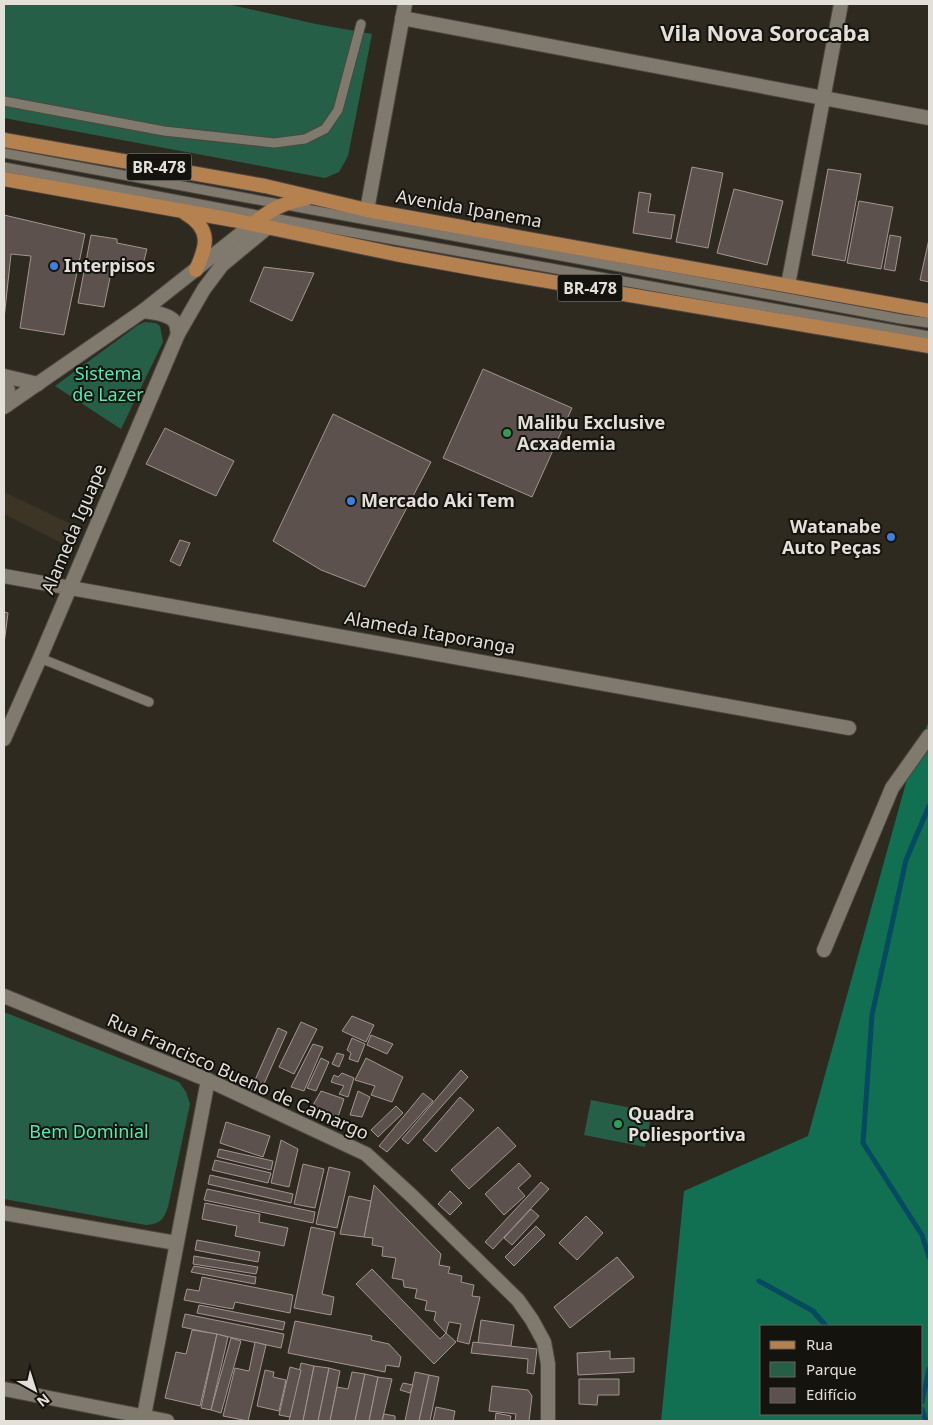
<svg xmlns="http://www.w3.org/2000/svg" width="933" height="1425" viewBox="0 0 933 1425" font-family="'Noto Sans',sans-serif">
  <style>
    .built { fill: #3c3425 }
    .green { fill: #265f48 }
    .forest { fill: #117051; fill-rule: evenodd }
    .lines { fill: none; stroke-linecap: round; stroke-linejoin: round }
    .stream { stroke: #054962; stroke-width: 5 }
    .building { fill: #5d514d; stroke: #a39590 }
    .service-casing { stroke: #4c4740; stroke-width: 11 }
    .minor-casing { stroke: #4c4740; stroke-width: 16 }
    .primary-casing { stroke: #4c4740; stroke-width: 16 }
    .service { stroke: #7f796e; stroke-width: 9 }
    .minor { stroke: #7f796e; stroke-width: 14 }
    .primary { stroke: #b5814e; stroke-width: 14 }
    .shop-dot { fill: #3f7fe0; stroke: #15130e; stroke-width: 2 }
    .leisure-dot { fill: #2e9e5b; stroke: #15130e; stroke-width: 2 }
    .labels { text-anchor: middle; stroke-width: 4; stroke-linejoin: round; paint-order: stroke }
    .shield { fill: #15130e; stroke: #a5a29c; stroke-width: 1 }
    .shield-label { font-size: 16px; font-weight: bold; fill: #e3dfd9 }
    .street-label { font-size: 18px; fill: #e3dfd9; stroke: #15130e }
    .poi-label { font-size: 18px; font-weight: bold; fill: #e3dfd9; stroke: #15130e; text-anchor: start }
    .park-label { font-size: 18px; fill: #53ebb2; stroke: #15130e }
    .district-label { font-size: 22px; font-weight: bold; fill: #e3dfd9; stroke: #15130e }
  </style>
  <rect width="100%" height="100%" fill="#2f2a20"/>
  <path class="built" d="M4,492l67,32 -9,19 -58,-29z"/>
  <g class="green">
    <path d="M4,4h223l89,20 56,10 -24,122 -9,16 -14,6 -321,-60z"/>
    <path d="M145,322l11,1 4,3 3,16 -42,87 -66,-43 83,-61z"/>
    <path d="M4,1012l175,70 7,10 4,12 -22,103c-5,13 -8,17 -22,18l-142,-26z"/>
    <path d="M591,1100l61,12 -7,35 -61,-12z"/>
  </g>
  <path class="forest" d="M929,721v700h-268l23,-230 124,-55 104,-375zM762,1326h160v88h-160z"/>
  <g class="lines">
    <g class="stream">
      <path d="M929,806l-23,54 -34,155 -9,128 59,92 7,22"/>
      <path d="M759,1281l54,30 13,15"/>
      <path d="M922,1402l7,-33"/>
      <path d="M922,1409l4,12"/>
    </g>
  </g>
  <g class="building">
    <path d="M692,167l31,6 -15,75 -32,-6z"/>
    <path d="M828,169l33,5 -16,87 -33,-6z"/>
    <path d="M734,189l49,12 -16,64 -50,-12z"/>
    <path d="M639,192l12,2 -3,18 27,3 -4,24 -38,-6z"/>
    <path d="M859,201l34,6 -12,62 -34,-6z"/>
    <path d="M4,215l81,19 -21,101 -44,-7 11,-72 -20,-2 -7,65z"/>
    <path d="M91,235l26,4v4l30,6 -6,23 -29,-4 -8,39 -26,-4z"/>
    <path d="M890,235l11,2 -6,34 -11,-2z"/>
    <path d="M929,239v43l-9,-2z"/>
    <path d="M264,267l50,6 -22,48 -42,-20z"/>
    <path d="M483,369l89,39 -40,89 -89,-39z"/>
    <path d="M333,414l98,48 -66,125 -44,-17 -48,-29z"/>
    <path d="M165,428l69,33 -18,35 -70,-32z"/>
    <path d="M180,540l10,3 -10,23 -10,-5z"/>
    <path d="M4,612l4,1 -4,31z"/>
    <path d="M352,1016l22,9 -8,17 -24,-11z"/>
    <path d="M301,1022l16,7 -23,45 -15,-7z"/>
    <path d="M278,1028l9,4 -27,61 -9,-4z"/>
    <path d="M371,1035l22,9 -6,10 -20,-9z"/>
    <path d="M352,1038l13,6 -7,18 -9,-3 2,-6 -4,-3z"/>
    <path d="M313,1044l10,3 -19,44 -13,-4z"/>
    <path d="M337,1053l7,2 -5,12 -7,-3z"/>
    <path d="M321,1058l8,4 -13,29 -9,-3z"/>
    <path d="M366,1058l37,19 -11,25 -21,-7 4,-9 -20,-6z"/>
    <path d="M461,1070l7,7 -60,67 -6,-5z"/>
    <path d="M342,1073l12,5 -6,19 -9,-3 5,-8 -13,-4 3,-7 4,2z"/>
    <path d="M321,1091l23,8 -6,18 -26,-10z"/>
    <path d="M358,1091l12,6 -8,20 -12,-2z"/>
    <path d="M423,1093l10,8 -46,51 -8,-6z"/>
    <path d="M460,1097l14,13 -38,42 -13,-12z"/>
    <path d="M396,1106l7,7 -25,24 -7,-7z"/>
    <path d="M226,1122l44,14 -7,21 -43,-14z"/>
    <path d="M498,1127l18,19 -47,43 -18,-19z"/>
    <path d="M281,1140l17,9 -9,38 -18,-4z"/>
    <path d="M219,1149l54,12 -2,9 -54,-13z"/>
    <path d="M215,1160l56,13 -3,10 -56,-13z"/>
    <path d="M519,1163l12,13 -13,12 7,8 -21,19 -19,-21z"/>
    <path d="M303,1164l21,5 -9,39 -21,-4z"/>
    <path d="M329,1167l21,5 -13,56 -21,-4z"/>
    <path d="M210,1175l83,19 -2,9 -83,-19z"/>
    <path d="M541,1182l8,7 -56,60 -8,-7z"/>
    <path d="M374,1185l67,69 -2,11 11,2 -2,6 14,3 -1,6 13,3 -2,11 8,1 -11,47 -12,-3 4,-17 -12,-2 -3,11 -12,-13 2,-8 -11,-2 2,-9 -12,-3 2,-9 -13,-2 -1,-7 -11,-2 4,-20 -14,-2 1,-9 -11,-2 1,-7 -9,-1z"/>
    <path d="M207,1189l108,23 -2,11 -109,-23z"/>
    <path d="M450,1191l12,12 -12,12 -12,-11z"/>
    <path d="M349,1196l22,5 -7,36 -24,-3z"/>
    <path d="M205,1203l55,11 -1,8 29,6 -4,18 -49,-10 2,-10 -35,-7z"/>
    <path d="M531,1209l8,7 -27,29 -8,-7z"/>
    <path d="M586,1216l17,17 -26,27 -18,-17z"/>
    <path d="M536,1226l9,9 -31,31 -9,-9z"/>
    <path d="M311,1227l24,5 -13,62 12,3 -3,18 -37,-7z"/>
    <path d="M197,1240l63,12 -2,10 -63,-12z"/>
    <path d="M194,1256l64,11 -2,7 -63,-10z"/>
    <path d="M617,1257l17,20 -64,51 -16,-21z"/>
    <path d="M194,1266l62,11 -1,7 -64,-12z"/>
    <path d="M372,1269l68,70 6,-6 10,9 -22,22 -78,-80z"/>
    <path d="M202,1277l91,18 -3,18 -55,-11 -2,7 -49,-9 3,-11 12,2z"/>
    <path d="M199,1305l86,17 -2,8 -86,-17z"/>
    <path d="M185,1314l99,20 -3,14 -99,-21z"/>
    <path d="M481,1320l33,5 -3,21 -33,-3z"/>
    <path d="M295,1321l77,15 -1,4 18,4 12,13 -2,10 -13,-2 -1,7 -97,-19z"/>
    <path d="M192,1330l25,4 -17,72 -35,-8 11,-46 10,2z"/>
    <path d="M217,1334l11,3 -17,73 -10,-2z"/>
    <path d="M231,1338l10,3 -20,72 -10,-3z"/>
    <path d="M255,1342l11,3 -18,76 -25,-5 12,-48 14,3z"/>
    <path d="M473,1342l64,7 -3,25 -7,-1 1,-14 -57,-6z"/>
    <path d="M610,1351v8l24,-1v14l-56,3 -1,-22z"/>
    <path d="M301,1363l13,3 -11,55h-14z"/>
    <path d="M314,1366l15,2 -11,53h-15z"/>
    <path d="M290,1367l11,3 -11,47 -11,-2z"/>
    <path d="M329,1368l11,3 -10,50h-12z"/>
    <path d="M265,1370l9,2 -1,5 13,3 -7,31 -22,-5z"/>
    <path d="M352,1372l13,2 -10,47h-25l7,-34 11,2z"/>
    <path d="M415,1372l14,3 -10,46h-14z"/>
    <path d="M365,1374l13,3 -9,44h-14z"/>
    <path d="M429,1375l10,2 -9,44h-11z"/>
    <path d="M378,1377l14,2 -10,42h-13z"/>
    <path d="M579,1379h40v16h-21l-1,10 -18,-1z"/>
    <path d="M403,1383l10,2 -3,8 -10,-3z"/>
    <path d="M492,1386l36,4 4,6 -3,25h-14l1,-7 -27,-3z"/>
    <path d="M436,1407l19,4 -2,10h-20z"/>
    <path d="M496,1413l15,3 -1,5h-15z"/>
    <path d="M384,1414l11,2v5h-13z"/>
  </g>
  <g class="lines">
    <g class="service-casing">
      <g id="service">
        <path d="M4,101l160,30 110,12 31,-4 20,-10 13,-19 23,-86"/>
        <path d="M4,153l897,166 28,4"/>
        <path d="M4,167l307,58 618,111"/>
        <path d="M40,658l109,44"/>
      </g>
    </g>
    <g class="minor-casing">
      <g id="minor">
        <path d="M402,18l527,100"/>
        <path d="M367,210l38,-206"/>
        <path d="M788,285l53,-281"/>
        <path d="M143,311c9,1 26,3 32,11 2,3 2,9 3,12"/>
        <path d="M4,376l34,8"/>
        <path d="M4,381l4,9 -1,15"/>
        <path d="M4,407l139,-96 110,-87"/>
        <path d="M4,576l845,152"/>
        <path d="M4,739l36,-81 138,-324 26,-45 18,-24 46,-38"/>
        <path d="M824,950l68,-162 37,-52"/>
        <path d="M4,996l204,84 158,74 47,43 105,103 14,20 12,22 4,22v57"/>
        <path d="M4,1213l172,30"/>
        <path d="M4,1389l163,32"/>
        <path d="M143,1421l65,-341"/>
      </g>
    </g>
    <g class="primary-casing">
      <g id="primary">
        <path d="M4,140l261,46 102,24 562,101"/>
        <path d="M4,179l229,41 162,34 99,18 435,74"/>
        <path d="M185,213c27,16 22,33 11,57"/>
        <path d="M253,224c19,-16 31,-21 55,-26"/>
      </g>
    </g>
    <use href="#service" class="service"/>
    <use href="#minor" class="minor"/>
    <use href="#primary" class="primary"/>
  </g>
  <g class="shop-dot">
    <circle cx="54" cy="266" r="5"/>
    <circle cx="351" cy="501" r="5"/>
    <circle cx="891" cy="537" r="5"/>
  </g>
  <g class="leisure-dot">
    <circle cx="507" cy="433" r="5"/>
    <circle cx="618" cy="1124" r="5"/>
  </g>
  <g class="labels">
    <g class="shield">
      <rect x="126.5" y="153.5" width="65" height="27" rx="4"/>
      <rect x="557.5" y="274.5" width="65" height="27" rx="4"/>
    </g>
    <g class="shield-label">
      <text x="159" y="173">BR-478</text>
      <text x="590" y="294">BR-478</text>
    </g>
    <g class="street-label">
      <text transform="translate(469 209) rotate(10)" y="6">Avenida Ipanema</text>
      <text transform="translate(74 529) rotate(-67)" y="6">Alameda Iguape</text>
      <text transform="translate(430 633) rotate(10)" y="6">Alameda Itaporanga</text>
      <text transform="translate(238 1077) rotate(24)" y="6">Rua Francisco Bueno de Camargo</text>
    </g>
    <g class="poi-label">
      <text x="64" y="272">Interpisos</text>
      <text x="517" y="429">Malibu Exclusive<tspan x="517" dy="21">Acxademia</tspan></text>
      <text x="361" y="507">Mercado Aki Tem</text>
      <text x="881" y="533" text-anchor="end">Watanabe<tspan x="881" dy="21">Auto Peças</tspan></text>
      <text x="628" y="1120">Quadra<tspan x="628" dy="21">Poliesportiva</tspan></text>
    </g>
    <g class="park-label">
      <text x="108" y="380">Sistema<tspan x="108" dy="21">de Lazer</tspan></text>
      <text x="89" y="1138">Bem Dominial</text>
    </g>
    <g class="district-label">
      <text x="765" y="41">Vila Nova Sorocaba</text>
    </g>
  </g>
  <rect width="933" height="1425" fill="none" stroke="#e3dfd9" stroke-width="10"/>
  <rect x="760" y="1325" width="162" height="90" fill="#15130e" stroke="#67655f"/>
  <rect x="770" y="1341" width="25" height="8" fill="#b5814e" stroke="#67655f"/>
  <text x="806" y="1350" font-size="15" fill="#e3dfd9">Rua</text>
  <rect x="770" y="1362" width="25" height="15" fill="#265f48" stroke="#67655f"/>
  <text x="806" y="1375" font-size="15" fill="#e3dfd9">Parque</text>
  <rect x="770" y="1388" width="25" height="15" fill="#5d514d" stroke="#67655f"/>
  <text x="806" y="1400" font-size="15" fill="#e3dfd9">Edifício</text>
  <g transform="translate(35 1390) rotate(141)" stroke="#15130e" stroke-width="4" paint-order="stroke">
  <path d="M0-4L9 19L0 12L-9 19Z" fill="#e3dfd9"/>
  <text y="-8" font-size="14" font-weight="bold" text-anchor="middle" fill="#e3dfd9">N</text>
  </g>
</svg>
